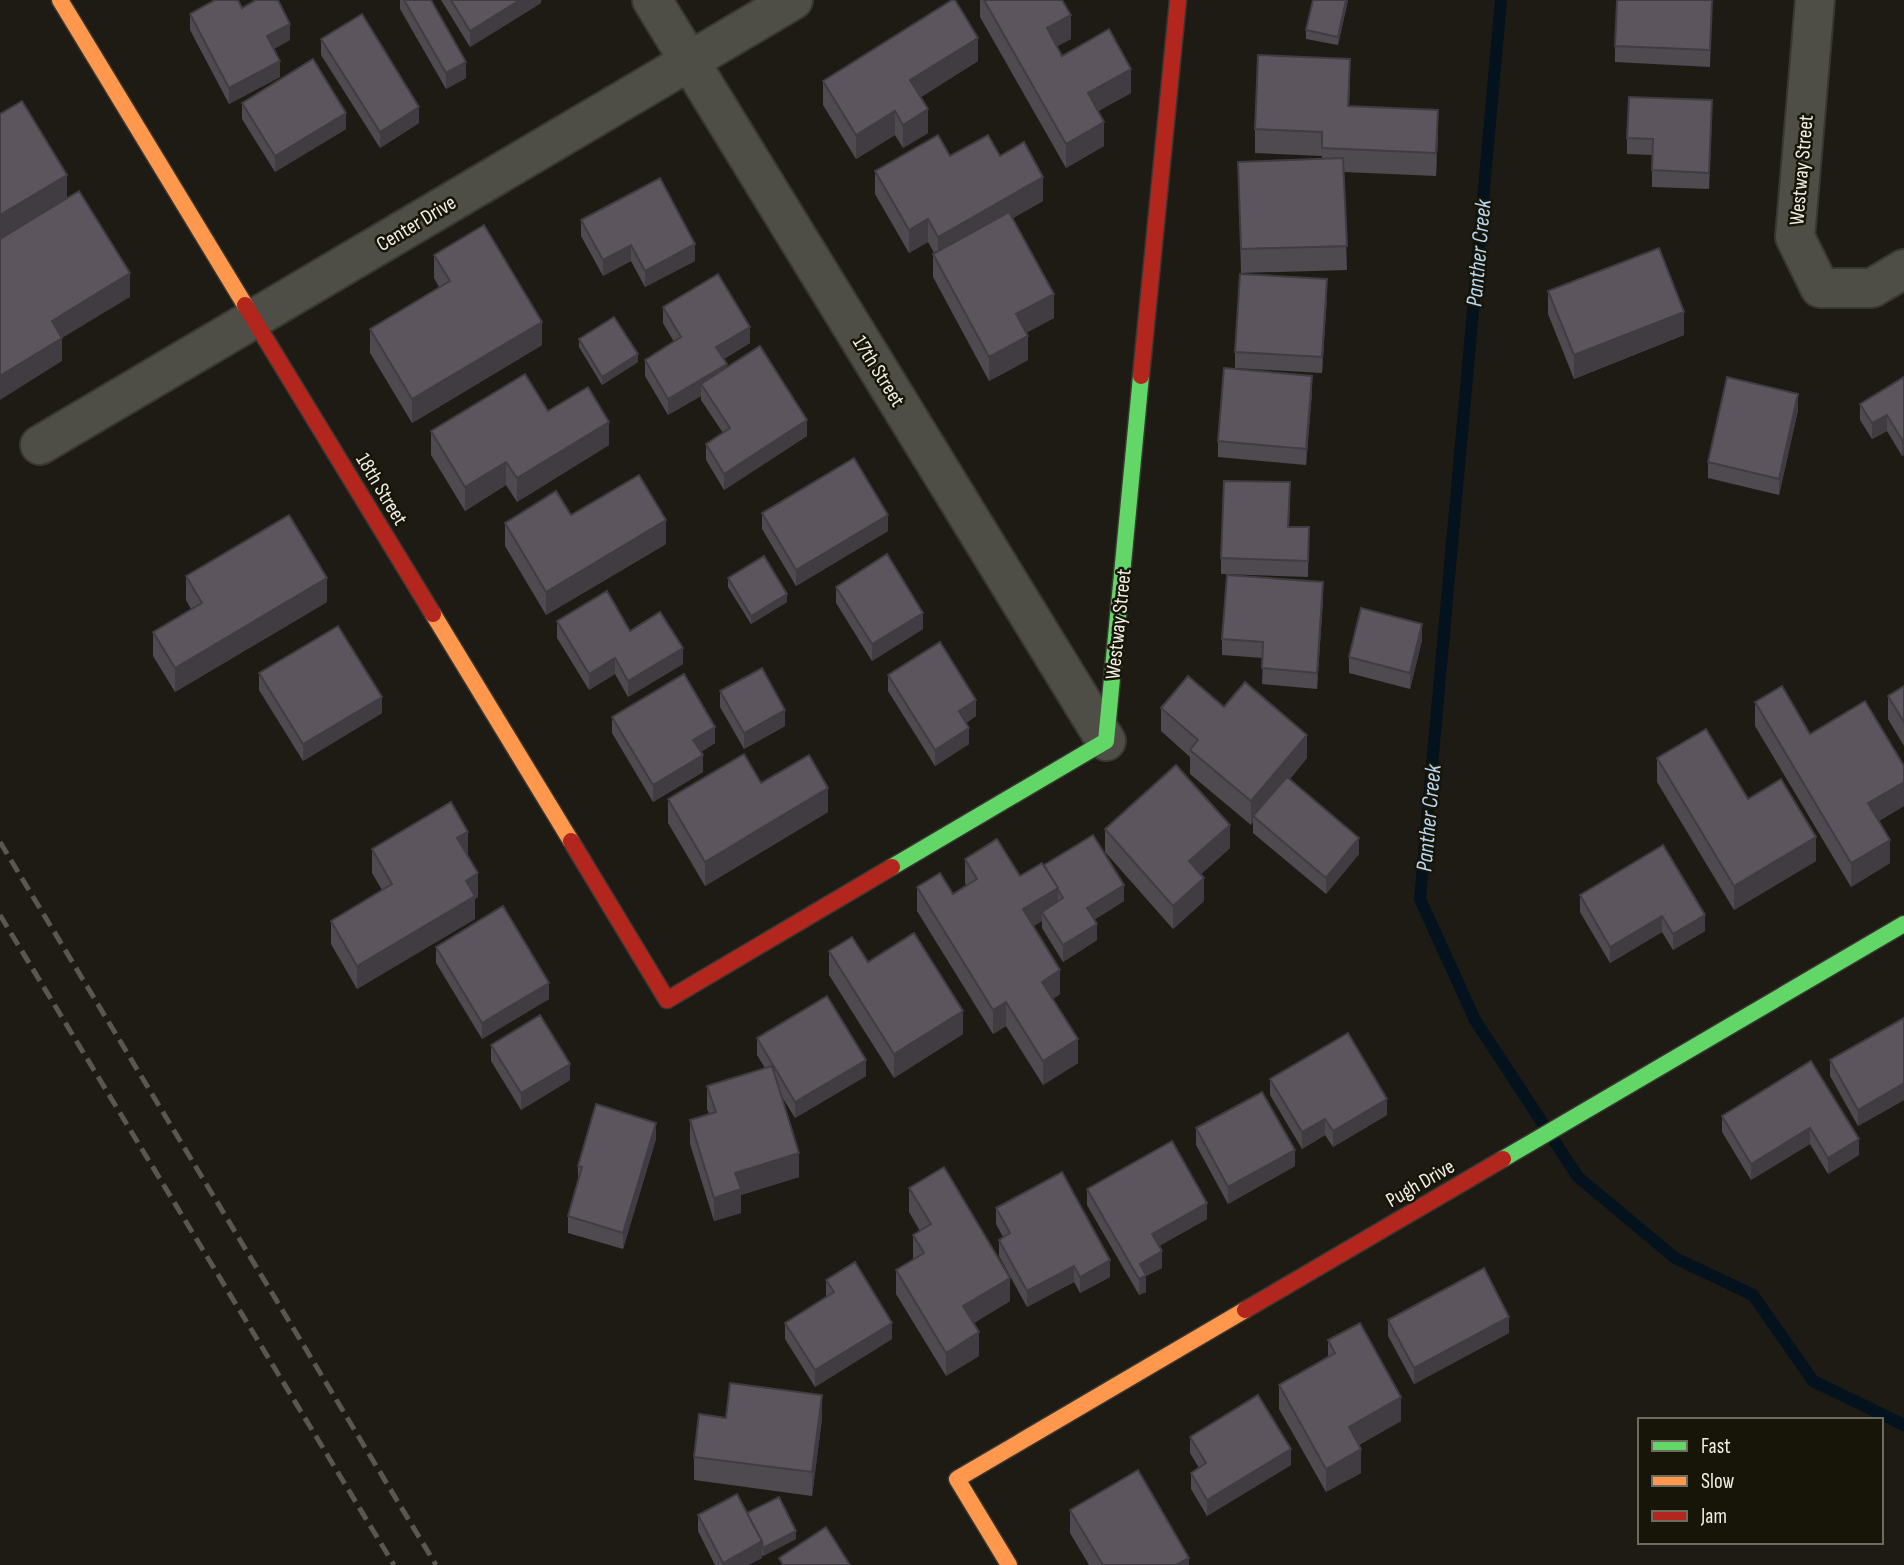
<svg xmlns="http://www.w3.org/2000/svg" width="1904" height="1565" viewBox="0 0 1904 1565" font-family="'Sofia Sans Condensed',sans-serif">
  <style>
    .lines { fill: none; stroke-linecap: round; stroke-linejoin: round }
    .stream { stroke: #03121d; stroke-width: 12 }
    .street-casing { stroke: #393732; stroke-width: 42 }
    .fast-casing { stroke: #393732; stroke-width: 19 }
    .slow-casing { stroke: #393732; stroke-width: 19 }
    .jam-casing { stroke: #393732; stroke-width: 19 }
    .street { stroke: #4e4d46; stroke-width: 38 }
    .fast { stroke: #63d668; stroke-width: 16 }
    .slow { stroke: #ff974d; stroke-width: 16 }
    .jam { stroke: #b3261e; stroke-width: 16 }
    .rail { stroke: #585751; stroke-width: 5; stroke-dasharray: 14 7; stroke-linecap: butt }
    .wall { fill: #4f4950 }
    .shaded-wall { fill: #403c41 }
    .building { fill: #5c555d; stroke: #403c41; stroke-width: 2 }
    .labels { text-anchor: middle; stroke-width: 5; stroke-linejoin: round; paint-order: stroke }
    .street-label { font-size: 21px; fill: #f0eee5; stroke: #171507 }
    .water-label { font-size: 23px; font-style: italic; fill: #b6d9f3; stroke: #171507 }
  </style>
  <rect width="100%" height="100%" fill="#1d1b14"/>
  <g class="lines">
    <path class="stream" d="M1501,0l-81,899 55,121 103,157 97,81 78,37 60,86 91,44"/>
    <g class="street-casing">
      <g id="street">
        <path d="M652,0l454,741"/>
        <path d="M1815,0l-20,237 25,51h52l32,-19"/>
        <path d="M40,445l753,-445"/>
      </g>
    </g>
    <g class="fast-casing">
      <g id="fast">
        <path d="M892,867l214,-126 35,-365"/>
        <path d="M1503,1159l401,-235"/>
      </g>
    </g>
    <g class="slow-casing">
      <g id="slow">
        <path d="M60,0l185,305"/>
        <path d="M433,614l138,227"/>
        <path d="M1009,1565l-52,-86 288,-169"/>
      </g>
    </g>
    <g class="jam-casing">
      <g id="jam">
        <path d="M245,305l188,309"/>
        <path d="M1141,376l37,-376"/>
        <path d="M571,841l96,159 225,-133"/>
        <path d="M1245,1310l258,-151"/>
      </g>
    </g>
    <use href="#street" class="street"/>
    <use href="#fast" class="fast"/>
    <use href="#slow" class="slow"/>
    <use href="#jam" class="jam"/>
    <g class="rail">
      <path d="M0,842l436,723"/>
      <path d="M0,915l394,650"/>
    </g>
  </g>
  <g class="wall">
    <path d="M400,0h31l35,78 -20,11 -46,-80z"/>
    <path d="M441,0h100v3l-71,44z"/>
    <path d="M980,0h82l9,39 -14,7 5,10 69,37 -33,18 6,35 -38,22 -86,-151z"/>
    <path d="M1348,0l-10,45 -32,-6v-9z"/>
    <path d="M1712,0l-2,67 -95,-5v-16z"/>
    <path d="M242,8l48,32 -16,9 6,28 -51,27 -39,-74v-16z"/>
    <path d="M321,39l98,84 -39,25 -59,-93z"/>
    <path d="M978,61l-57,36 7,36 -25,15 -8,-13 -39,24 -33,-54v-24z"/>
    <path d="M1350,83l-1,23 89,28 -2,42 -92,-4 3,98 -106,3 -3,-111 84,-3v-3l-67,-3v-24z"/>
    <path d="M242,103l104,26 -71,43 -33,-53z"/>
    <path d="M1712,116l-3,73 -57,-2v-32l-25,-1v-16z"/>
    <path d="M950,156h50l43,45 -30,17 41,100 -28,15 2,27 -39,21 -56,-104v-23l1,-1 -6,-11 -19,11 -34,-59v-23z"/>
    <path d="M581,220l114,41 -50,26 -14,-26 -28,15 -22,-40z"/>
    <path d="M434,255l108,90 -130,78 -42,-70v-24l69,-42 -5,-9z"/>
    <path d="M1548,291l136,44 -110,44 -26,-65z"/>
    <path d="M1327,296l-5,77 -87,-5v-16z"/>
    <path d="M663,307l87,36 -26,16 3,8 80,69 -83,54 -18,-30v-16l17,-11 -22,-33v-4l-33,19 -23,-39v-16l29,-18 -11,-19z"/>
    <path d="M579,339l59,23 -36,23 -23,-38z"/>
    <path d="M1904,377v78l-2,1 -15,-25 -15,8 -12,-19v-16z"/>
    <path d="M1312,392l-6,73 -88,-8v-16z"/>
    <path d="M1798,410l-19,85 -71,-17v-16z"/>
    <path d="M548,411l61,34 -92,57 -11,-17 -41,26 -34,-56v-24z"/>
    <path d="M1290,499l-1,28h20l-1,50 -87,-3v-16z"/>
    <path d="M762,513l126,18 -92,55 -34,-57z"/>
    <path d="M571,515l95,29 -120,71 -41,-69v-23z"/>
    <path d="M186,576l141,26 -152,90 -22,-36v-24l38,-23 -5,-9z"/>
    <path d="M728,578l59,24 -36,22 -23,-37z"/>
    <path d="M836,587l87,42 -51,32 -36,-58z"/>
    <path d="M1323,599l-6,90 -55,-5 1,-26 -41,-3v-16z"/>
    <path d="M557,621l73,10 53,33 -55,33 -13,-23 -26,16 -32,-52z"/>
    <path d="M1422,640l-12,49 -61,-16v-16z"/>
    <path d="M259,673l123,40 -79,48 -44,-71z"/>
    <path d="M888,675l88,41 -10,7 3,21 -34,22 -47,-75z"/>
    <path d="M1904,686v60l-16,-27v-23z"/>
    <path d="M720,691l65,35 -41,23 -24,-42z"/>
    <path d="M1755,702l55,32 94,72 -25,15 11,42 -39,24 -96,-161z"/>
    <path d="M1224,707l83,51 -17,21 69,75 -33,40 -73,-61v-11l-2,3 -61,-51v-17l-29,-26v-23z"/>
    <path d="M612,717l103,26 -14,9 2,20 -50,30 -41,-69z"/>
    <path d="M1657,758l91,41 68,62 -82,49 -77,-128z"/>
    <path d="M761,783l67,29 -123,74 -37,-63v-24z"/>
    <path d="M1105,829l125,19 -29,26 3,27 -31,28 -68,-77z"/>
    <path d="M1663,845l42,86 -32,19 -11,-18 -52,31 -30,-51v-17z"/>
    <path d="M372,849l96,6 10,42 -3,2v20l-118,70 -26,-45v-23l51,-31 -10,-17z"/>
    <path d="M965,859l55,17 24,-11 80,36 -30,19 3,20 -34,22 -21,-34v-7l-9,5 27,68 -7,5 25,64 -35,22 -37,-59 -13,8 -76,-123v-24l36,7 13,-9 -1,-2z"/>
    <path d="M436,947l113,52 -67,40 -46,-76z"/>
    <path d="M829,951l39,11 95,72 -69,44 -65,-103z"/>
    <path d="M1904,1018v82l-46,26 -28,-50v-16z"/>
    <path d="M757,1038l109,38 -71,42 -13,-21 17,80 -58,18v18l-27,8 -24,-77v-24l19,-6 -2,-5v-23l58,-18 -8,-13z"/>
    <path d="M491,1045l79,35 -49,30 -30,-49z"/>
    <path d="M1811,1061l48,94 -31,19 -18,-30 -59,36 -29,-48v-16z"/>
    <path d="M1270,1079l117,36 -54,32 -8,-12 -23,14 -32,-54z"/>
    <path d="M1196,1128l99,38 -67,38 -32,-59z"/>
    <path d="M656,1139l-33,110 -55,-16v-17l10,-34v-16z"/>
    <path d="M909,1188l101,113 -36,22 5,33 -33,20 -50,-82v-24l17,-10v-25l7,-4 -11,-19z"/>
    <path d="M1087,1189l120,30 -48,27 3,22 -16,8v16l-7,3 -52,-90z"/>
    <path d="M996,1208l114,69 -30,16 -6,-11 -47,25 -28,-51v-16l4,-3 -7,-13z"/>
    <path d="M826,1280l66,59 -77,48 -30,-48v-16l41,-26z"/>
    <path d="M1388,1320l121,13 -95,51 -26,-48z"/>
    <path d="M1328,1340l73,81 -42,24 2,28 -35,19 -47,-83v-24l49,-28z"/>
    <path d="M726,1418h96l-10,78 -118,-16v-23z"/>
    <path d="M1190,1437l101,28 -84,51 -16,-27v-16l8,-5 -9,-15z"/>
    <path d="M1070,1510l119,55h-100l-19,-32z"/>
    <path d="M747,1513l49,26 -33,17 -1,-1v3l-14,7h-33l-17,-34v-16z"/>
  </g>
  <g class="shaded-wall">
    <path d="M520,0h21v3l-71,44v-16z"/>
    <path d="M1346,0h2l-10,45v-8z"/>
    <path d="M1071,15v24l-24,13v-24z"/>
    <path d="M290,24v16l-23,12v-16z"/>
    <path d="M978,38v23l-68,43v-24z"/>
    <path d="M280,61v16l-51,27v-16z"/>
    <path d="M466,62v16l-20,11v-16z"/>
    <path d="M1131,69v24l-43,24v-24z"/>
    <path d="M419,107v16l-39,25v-16z"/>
    <path d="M928,109v24l-25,15v-23z"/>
    <path d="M1438,110v24l-2,42v-23z"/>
    <path d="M895,111v24l-39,24v-24z"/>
    <path d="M346,113v16l-71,43v-16z"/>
    <path d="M1104,122v24l-38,22v-24z"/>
    <path d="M67,175v24l-67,40v-24z"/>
    <path d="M1043,177v24l-105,59v-23z"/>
    <path d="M928,219v23l-19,11v-23z"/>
    <path d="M695,244v17l-50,26v-16z"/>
    <path d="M631,245v16l-28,15v-16z"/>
    <path d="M130,273v24l-68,41v23l-62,39v-24l52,-55z"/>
    <path d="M1327,279v17l-5,77v-16z"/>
    <path d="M1054,294v24l-38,20v-24z"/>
    <path d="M1684,312v23l-110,44v-24z"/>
    <path d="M542,322v23l-130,78v-24z"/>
    <path d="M750,327v16l-34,20v-16z"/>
    <path d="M1028,336v24l-39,21v-24z"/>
    <path d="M638,354v8l-36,23v-8z"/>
    <path d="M727,364v16l-26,4v12l-33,19v-16z"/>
    <path d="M1312,376v16l-6,73v-16z"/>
    <path d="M1798,394v16l-19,85v-16z"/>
    <path d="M1887,415v16l-15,8v-16z"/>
    <path d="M807,420v16l-83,54v-16z"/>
    <path d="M609,422v23l-92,57v-24z"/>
    <path d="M1904,439v16l-2,1v-16z"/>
    <path d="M506,462v23l-41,26v-24z"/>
    <path d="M888,515v16l-92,55v-16z"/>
    <path d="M666,520v24l-120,71v-23z"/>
    <path d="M327,578v24l-152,90v-24z"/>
    <path d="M1323,582v17l-6,90v-16z"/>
    <path d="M787,594v8l-36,22v-8z"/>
    <path d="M923,613v16l-51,32v-17z"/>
    <path d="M1422,624v16l-12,49v-16z"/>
    <path d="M683,648v16l-55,33v-16z"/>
    <path d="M615,658v16l-26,16v-16z"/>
    <path d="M382,697v16l-79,48v-17z"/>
    <path d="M976,700v16l-17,12v-17z"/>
    <path d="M785,710v16l-41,23v-16z"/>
    <path d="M715,727v16l-22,14v-17z"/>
    <path d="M969,728v16l-34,22v-16z"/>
    <path d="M1307,735v23l-51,61 -3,-3v6l-2,3v-24z"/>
    <path d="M703,755v17l-50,30v-17z"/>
    <path d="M1904,782v24l-36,21v-24z"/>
    <path d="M828,788v24l-123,74v-24z"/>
    <path d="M1230,825v23l-41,37v-24z"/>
    <path d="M468,832v23l-11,6v-23z"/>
    <path d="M1816,837v24l-82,49v-24z"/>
    <path d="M1359,838v16l-33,40v-16z"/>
    <path d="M1890,840v23l-39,24v-24z"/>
    <path d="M478,873v24l-3,2v20l-118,70v-23l109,-85z"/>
    <path d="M1204,878v23l-31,28v-23z"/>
    <path d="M1124,885v16l-37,23v-16z"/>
    <path d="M1058,888v23l-16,1v9l-19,12v-24z"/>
    <path d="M1705,915v16l-32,19v-16z"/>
    <path d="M1662,916v16l-52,31v-16z"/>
    <path d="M1097,924v16l-34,22v-17z"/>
    <path d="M1060,970v24l-18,11v-23z"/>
    <path d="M549,983v16l-67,40v-16z"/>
    <path d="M1006,1002v24l-13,8v-24z"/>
    <path d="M963,1011v23l-69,44v-24z"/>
    <path d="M1078,1039v24l-35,22v-24z"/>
    <path d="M866,1060v16l-71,42v-16z"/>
    <path d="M570,1064v16l-49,30v-17z"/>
    <path d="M1904,1083v17l-46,26v-16z"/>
    <path d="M1387,1099v16l-54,32v-16z"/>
    <path d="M1325,1119v16l-23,14v-17z"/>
    <path d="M656,1123v16l-33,110v-16z"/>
    <path d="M1810,1128v16l-59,36v-16z"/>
    <path d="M1859,1139v16l-31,19v-16z"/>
    <path d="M1295,1150v16l-67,38v-17z"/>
    <path d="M799,1153v24l-58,18v18l-27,8v-23l21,-25z"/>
    <path d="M1207,1203v16l-55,31v-16z"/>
    <path d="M1162,1251v17l-16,8v16l-7,3 1,-31z"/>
    <path d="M1110,1260v17l-30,16v-16z"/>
    <path d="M1074,1266v16l-47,25v-16z"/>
    <path d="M1010,1278v23l-47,28v-23z"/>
    <path d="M1509,1317v16l-95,51v-16z"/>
    <path d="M892,1323v16l-77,48v-17z"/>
    <path d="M979,1332v24l-33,20v-23z"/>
    <path d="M822,1395v23l-10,78v-24z"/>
    <path d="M1401,1397v24l-52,29v-23z"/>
    <path d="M1291,1449v16l-84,51v-16z"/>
    <path d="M1361,1449v24l-35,19v-23z"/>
    <path d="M796,1531v8l-33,17v-8z"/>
    <path d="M762,1541v17l-14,7h-25v-2z"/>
    <path d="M1189,1558v7h-13z"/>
  </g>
  <g class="building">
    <path d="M215,0h23l4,8 14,-8h22l12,24 -23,12 13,25 -51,27 -39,-74z"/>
    <path d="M404,0h27l35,62 -20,11z"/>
    <path d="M451,0h69l-50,31z"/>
    <path d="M952,0h3l23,38 -68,42 18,29 -25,16 -8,-14 -39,24 -33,-54z"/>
    <path d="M984,0h78l9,15 -24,13 15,28 47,-27 22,40 -43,24 16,29 -38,22z"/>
    <path d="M1313,0h33l-8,37 -32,-7z"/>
    <path d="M1617,0h95l-2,50 -95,-4z"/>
    <path d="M362,14l57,93 -39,25 -59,-93z"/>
    <path d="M1258,55l92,4 -2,47 90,4 -2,43 -114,-5v-16l-67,-3z"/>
    <path d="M313,59l33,54 -71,43 -33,-53z"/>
    <path d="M1629,97l83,3 -3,73 -57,-3 1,-31 -26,-1z"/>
    <path d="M22,101l45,74 -67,40v-101z"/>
    <path d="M938,135l12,21 38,-21 12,21 24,-14 19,35 -105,60 -10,-18 -19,11 -34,-59z"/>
    <path d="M1343,158l4,88 -106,3 -3,-87z"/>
    <path d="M660,178l35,66 -50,27 -14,-26 -28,15 -22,-40z"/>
    <path d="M79,191l51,82 -78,48 10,17 -62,38v-137z"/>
    <path d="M1009,212l45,82 -38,20 12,22 -39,21 -56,-103z"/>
    <path d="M484,225l58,97 -130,77 -42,-70 80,-48 -16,-26z"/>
    <path d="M1659,248l25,64 -110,43 -26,-64z"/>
    <path d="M718,274l32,53 -34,20 11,17 -59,35 -23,-39 36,-23 -18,-30z"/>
    <path d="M1240,274l87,5 -5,78 -87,-5z"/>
    <path d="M614,317l24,37 -36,23 -23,-38z"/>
    <path d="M760,346l47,74 -83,54 -18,-30 24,-16 -29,-44z"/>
    <path d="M1224,368l88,8 -6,73 -88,-8z"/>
    <path d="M525,374l23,37 40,-24 21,35 -92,56 -11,-16 -41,25 -34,-56z"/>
    <path d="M1727,377l71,17 -19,85 -71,-17z"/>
    <path d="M1904,377v62l-2,1 -15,-25 -15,8 -12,-19z"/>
    <path d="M854,458l34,57 -92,55 -34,-57z"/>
    <path d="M639,475l27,45 -120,72 -41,-69 51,-32 15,24z"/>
    <path d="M1224,481l66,1 -2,45h21l-1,34 -87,-3z"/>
    <path d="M289,515l38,63 -152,90 -22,-36 49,-29 -16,-27z"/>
    <path d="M887,554l36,59 -51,31 -36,-57z"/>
    <path d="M764,556l23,38 -36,22 -23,-38z"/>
    <path d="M1227,575l96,7 -6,91 -55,-5 1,-26 -41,-3z"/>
    <path d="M607,591l23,40 30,-19 23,36 -55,33 -13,-23 -26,16 -32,-53z"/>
    <path d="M1361,608l61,16 -12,49 -61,-16z"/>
    <path d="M338,626l44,71 -79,47 -44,-71z"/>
    <path d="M940,642l36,58 -17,11 10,17 -34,22 -47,-75z"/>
    <path d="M762,668l23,42 -41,23 -24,-42z"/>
    <path d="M684,674l31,53 -22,13 10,15 -50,30 -41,-68z"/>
    <path d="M1188,676l36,31 21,-25 62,53 -56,66 -61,-51 8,-10 -37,-32z"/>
    <path d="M1782,686l28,48 55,-33 39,65v16l-36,21 22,37 -39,23 -96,-161z"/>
    <path d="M1904,686v36l-16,-26z"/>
    <path d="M1706,729l42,70 33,-20 35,58 -82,49 -77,-128z"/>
    <path d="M744,754l17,29 48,-28 19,33 -123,74 -37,-63z"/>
    <path d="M1176,765l54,60 -41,36 15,17 -31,28 -68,-77z"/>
    <path d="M1287,777l72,61 -33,40 -73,-62z"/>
    <path d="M451,802l17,30 -11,6 21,35 -12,8 9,15 -118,70 -26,-45 61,-37 -20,-35z"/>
    <path d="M1093,835l31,50 -37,23 10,16 -34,21 -21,-33 21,-14 -19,-33z"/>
    <path d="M997,839l23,37 22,-13 16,25 -35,21 37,61 -18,12 36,57 -35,22 -37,-59 -13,8 -76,-123 23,-14 13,21 24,-15 -12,-20z"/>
    <path d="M1663,845l42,70 -32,19 -11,-18 -52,31 -30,-52z"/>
    <path d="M503,906l46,77 -67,40 -46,-76z"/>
    <path d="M914,933l49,78 -69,43 -65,-103 23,-14 16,25z"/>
    <path d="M827,996l39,64 -71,42 -38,-64z"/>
    <path d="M540,1015l30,49 -49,29 -30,-48z"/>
    <path d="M1904,1018v65l-46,27 -28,-50z"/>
    <path d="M1348,1033l39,66 -54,32 -8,-12 -23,13 -32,-53z"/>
    <path d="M1811,1061l48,78 -31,19 -18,-30 -59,36 -29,-48z"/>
    <path d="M772,1066l27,87 -64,20 6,16 -27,9 -24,-78 26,-8 -9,-26z"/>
    <path d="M1262,1092l33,58 -67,37 -32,-59z"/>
    <path d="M596,1104l60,19 -33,110 -55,-17 14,-49 -4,-1z"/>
    <path d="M1172,1141l35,62 -55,31 10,17 -22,13 6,11 -7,4 -52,-90z"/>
    <path d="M944,1167l66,111 -47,28 16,26 -33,21 -50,-83 28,-17 -11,-18 18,-11 -22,-36z"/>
    <path d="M1062,1172l48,88 -30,17 -6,-11 -47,25 -28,-51 11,-7 -14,-25z"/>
    <path d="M855,1262l37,61 -77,47 -30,-47 49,-31 -8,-12z"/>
    <path d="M1484,1268l25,49 -95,51 -26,-48z"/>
    <path d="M1360,1323l41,74 -52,30 12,22 -35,20 -47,-84 56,-32 -7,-13z"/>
    <path d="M730,1383l92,12 -10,77 -118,-15 5,-43 27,4z"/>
    <path d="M1258,1395l33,54 -84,51 -16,-27 15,-10 -16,-26z"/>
    <path d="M1138,1470l51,88 -13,7h-73l-33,-55z"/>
    <path d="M737,1494l25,47 -39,22 -25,-48z"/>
    <path d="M779,1497l17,34 -33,17 -1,-7 -15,-28z"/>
    <path d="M826,1527l24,38h-67l-4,-7z"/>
  </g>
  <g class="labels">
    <g class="street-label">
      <text transform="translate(1801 170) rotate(-85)" y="7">Westway Street</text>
      <text transform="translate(416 223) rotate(-31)" y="7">Center Drive</text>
      <text transform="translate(879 371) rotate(58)" y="7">17th Street</text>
      <text transform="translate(382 489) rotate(59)" y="7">18th Street</text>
      <text transform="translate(1118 624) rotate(-84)" y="7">Westway Street</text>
      <text transform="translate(1420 1183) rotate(-30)" y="7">Pugh Drive</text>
    </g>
    <g class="water-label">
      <text transform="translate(1478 253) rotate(-85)" y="8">Panther Creek</text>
      <text transform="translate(1428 818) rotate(-85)" y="8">Panther Creek</text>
    </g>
  </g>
  <rect x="1638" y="1418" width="245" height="126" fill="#171507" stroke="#6e6c60" stroke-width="2"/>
  <rect x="1652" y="1441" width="35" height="10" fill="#63d668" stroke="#6e6c60" stroke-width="2"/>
  <text x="1701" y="1453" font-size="21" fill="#f0eee5">Fast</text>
  <rect x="1652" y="1476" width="35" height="10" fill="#ff974d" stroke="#6e6c60" stroke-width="2"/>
  <text x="1701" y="1488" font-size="21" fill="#f0eee5">Slow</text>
  <rect x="1652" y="1511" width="35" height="10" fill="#b3261e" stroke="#6e6c60" stroke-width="2"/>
  <text x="1701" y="1523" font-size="21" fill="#f0eee5">Jam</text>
</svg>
